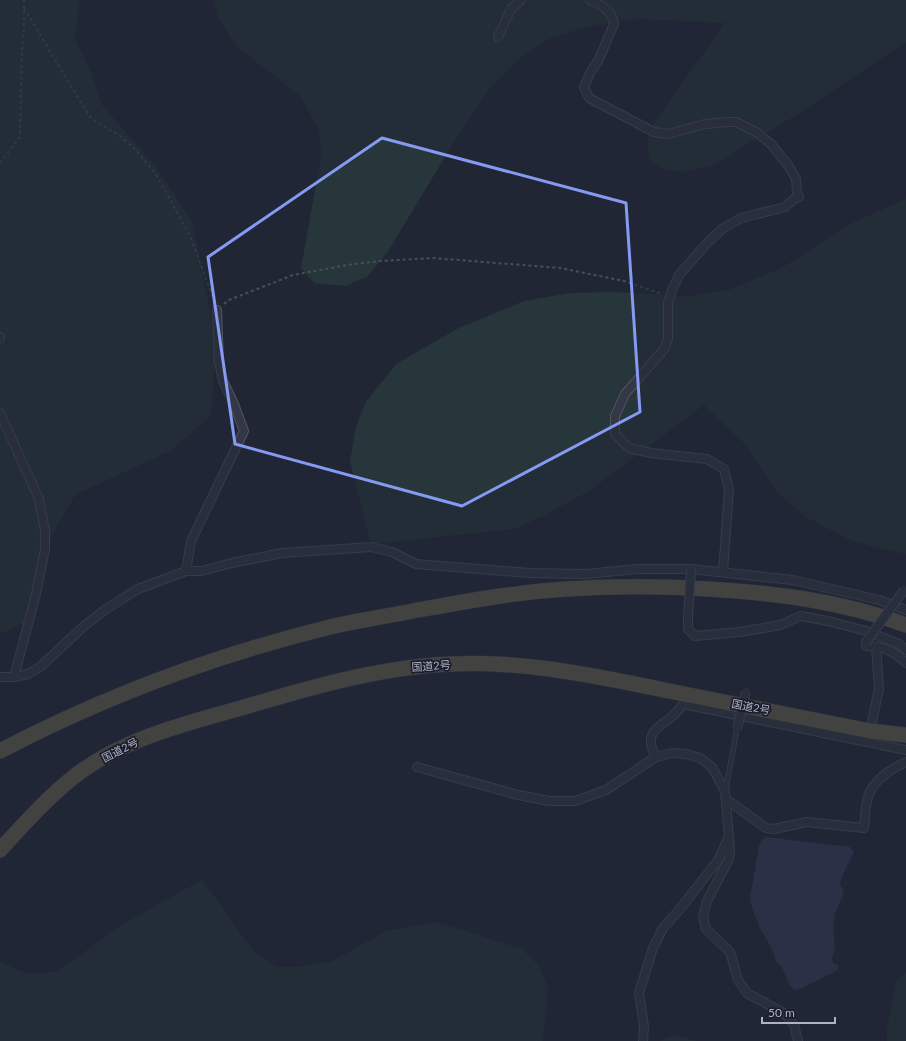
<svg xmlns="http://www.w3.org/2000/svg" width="906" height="1041" viewBox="0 0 906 1041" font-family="Lato,'Noto Sans JP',sans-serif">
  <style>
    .green { fill: #27363b }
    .water { fill: #353e5c }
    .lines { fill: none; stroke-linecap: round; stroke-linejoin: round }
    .lane-casing { stroke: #515564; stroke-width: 5.5 }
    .street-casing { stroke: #515564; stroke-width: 10 }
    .highway-casing { stroke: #3f4251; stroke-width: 16 }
    .path { stroke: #445258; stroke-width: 2; stroke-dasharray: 3 3; stroke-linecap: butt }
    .lane { stroke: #343846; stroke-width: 4 }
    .street { stroke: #343846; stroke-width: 8 }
    .highway { stroke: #6c6651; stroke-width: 15 }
    .street-bridge-casing { stroke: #515564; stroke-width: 10; stroke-linecap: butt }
    .street-bridge { stroke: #343846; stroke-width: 8 }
    .marked { fill: none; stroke: #859af2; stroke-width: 3; stroke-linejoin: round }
    .labels { text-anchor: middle; stroke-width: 3.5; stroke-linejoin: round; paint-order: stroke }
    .street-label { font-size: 11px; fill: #aeb2c3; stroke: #1a1d2b }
  </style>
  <rect width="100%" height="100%" fill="#212635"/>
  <g class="green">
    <path d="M0,0h80l-6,38 13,25 15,42 54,62 36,55 24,120 -5,73 -39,35 -97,45 -22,38 -25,88 -28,13z"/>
    <path d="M213,0h693v42l-108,72 -87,52 -30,6 -18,-3 -14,-10 -1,-19 8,-20 69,-97 -87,-4 -49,7 -38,12 -31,20 -33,33 -22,33 -78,129 -20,24 -22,9 -31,-3 -13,-15 21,-117 -4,-24 -19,-32 -63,-49 -17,-26z"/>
    <path d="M906,199v355l-25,-5 -33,-10 -42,-22 -31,-27 -28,-44 -43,-41 -115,86 -48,26 -28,12 -142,15 -21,-83 6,-35 10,-24 30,-38 61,-35 67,-28 46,-8 42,-1 77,4 40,-6 51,-21 72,-46z"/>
    <path d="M202,880l53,73 22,14h23l31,-5 55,-31 50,-9 86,27 16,16 10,23 -5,53h-543v-79l28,12 28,-2 69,-49z"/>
    <path d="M906,973v68h-19v-14l10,-47z"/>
    <path d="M674,1035l23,6h-37z"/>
  </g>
  <path class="water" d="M766,837l84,10 4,5 -11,22 -3,9 4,10 -9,20 -2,14 2,23 -3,7 1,6 5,2v5l-38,19 -6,1 -5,-6 -7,-17 -5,-4 -5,-14 -12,-21 -8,-20 -2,-10 9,-52 3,-6z"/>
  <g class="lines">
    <g class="lane-casing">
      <path id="lane" d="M726,789l11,-61"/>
    </g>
    <g class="street-casing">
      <g id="street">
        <path d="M590,0c12,5 22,10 24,24l-15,35 -9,14 -6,14 5,11 65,34 14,2 37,-10 23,-2h8l20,10 15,12 17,21 8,14 1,14 2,4 -5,2 -9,8 -44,11 -19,11 -14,13 -29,33 -7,15 -4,13v35l-3,10 -40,46 -10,22v18l14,14 22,5 56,6 17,10 5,21 -6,82"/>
        <path d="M498,37l13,-28 10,-9"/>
        <path d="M0,337v1"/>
        <path d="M0,413l39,86 6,32v18l-9,45 -22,83"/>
        <path d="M186,571l5,-30 53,-110 -10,-27 -11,-23 -4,-18 -2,-53"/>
        <path d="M688,617v12l7,7 45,-4 40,-7 21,-9 27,5 38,10 33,13 7,6"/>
        <path d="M866,642v4c18,1 27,4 40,17"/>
        <path d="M0,677h14l14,-3 12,-7 44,-41 22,-17 32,-20 48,-18h15l31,-8 50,-10 89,-6 21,5 24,12 114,9 56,1 51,-5h54l102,11 86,20 27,10"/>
        <path d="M870,731l9,-42 -3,-42"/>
        <path d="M656,757c-14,-25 3,-29 19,-43 3,-3 5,-7 8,-10l223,46"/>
        <path d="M417,767l101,28 31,6h26l31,-11 50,-33 16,-4 14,1 14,4 12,9 13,24 5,58 -1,10 -22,42 -4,16 3,12 24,23 8,28 9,13 38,21 9,11 4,16"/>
        <path d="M726,799l40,29 8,1 33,-7 57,6c1,-10 1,-21 4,-31 5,-17 23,-28 38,-35"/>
        <path d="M643,1041l1,-15 -5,-33 14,-45 10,-20 17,-19 39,-50 9,-21"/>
      </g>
    </g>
    <g class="highway-casing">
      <g id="highway">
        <path d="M0,751c105,-55 219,-97 334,-125 26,-6 53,-10 79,-15 50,-9 102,-19 154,-22 46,-3 94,-3 141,0 67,4 134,12 198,36"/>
        <path d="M0,850c24,-26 48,-53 76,-75 50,-38 113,-52 172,-69 61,-18 123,-36 186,-41 79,-7 158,10 235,26 67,13 134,27 201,40l36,4"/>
      </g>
    </g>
    <g class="path">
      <path d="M24,8l59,98 9,13 28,17 15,13 20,24 10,17 26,48 24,65"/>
      <path d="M0,163l20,-26 2,-89 2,-19v-29"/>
      <path d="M224,304l5,-4 64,-25 54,-10 33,-4 53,-3 127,10 64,13 38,13"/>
    </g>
    <use href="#lane" class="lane"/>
    <use href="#street" class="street"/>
    <use href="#highway" class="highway"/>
    <g class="street-bridge-casing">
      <g id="street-bridge">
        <path d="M688,617l3,-48"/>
        <path d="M866,642l38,-52"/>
        <path d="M737,728l9,-36"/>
      </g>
    </g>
    <use href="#street-bridge" class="street-bridge"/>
  </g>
  <path d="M0 0H906V1041H0ZM382,138l244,65 14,209 -178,94 -227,-62 -27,-187z" fill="#212635" fill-opacity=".55" fill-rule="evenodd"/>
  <path class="marked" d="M382,138l244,65 14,209 -178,94 -227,-62 -27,-187z"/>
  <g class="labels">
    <g class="street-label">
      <text transform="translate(431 666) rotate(-4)" y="4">国道2号</text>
      <text transform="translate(751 707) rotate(11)" y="4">国道2号</text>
      <text transform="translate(120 750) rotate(-27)" y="4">国道2号</text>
    </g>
  </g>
  <path d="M762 1017v6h73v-6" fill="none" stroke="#aeb2c3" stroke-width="2"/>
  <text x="768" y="1017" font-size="12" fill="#aeb2c3" stroke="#1a1d2b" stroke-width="3" paint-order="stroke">50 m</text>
</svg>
